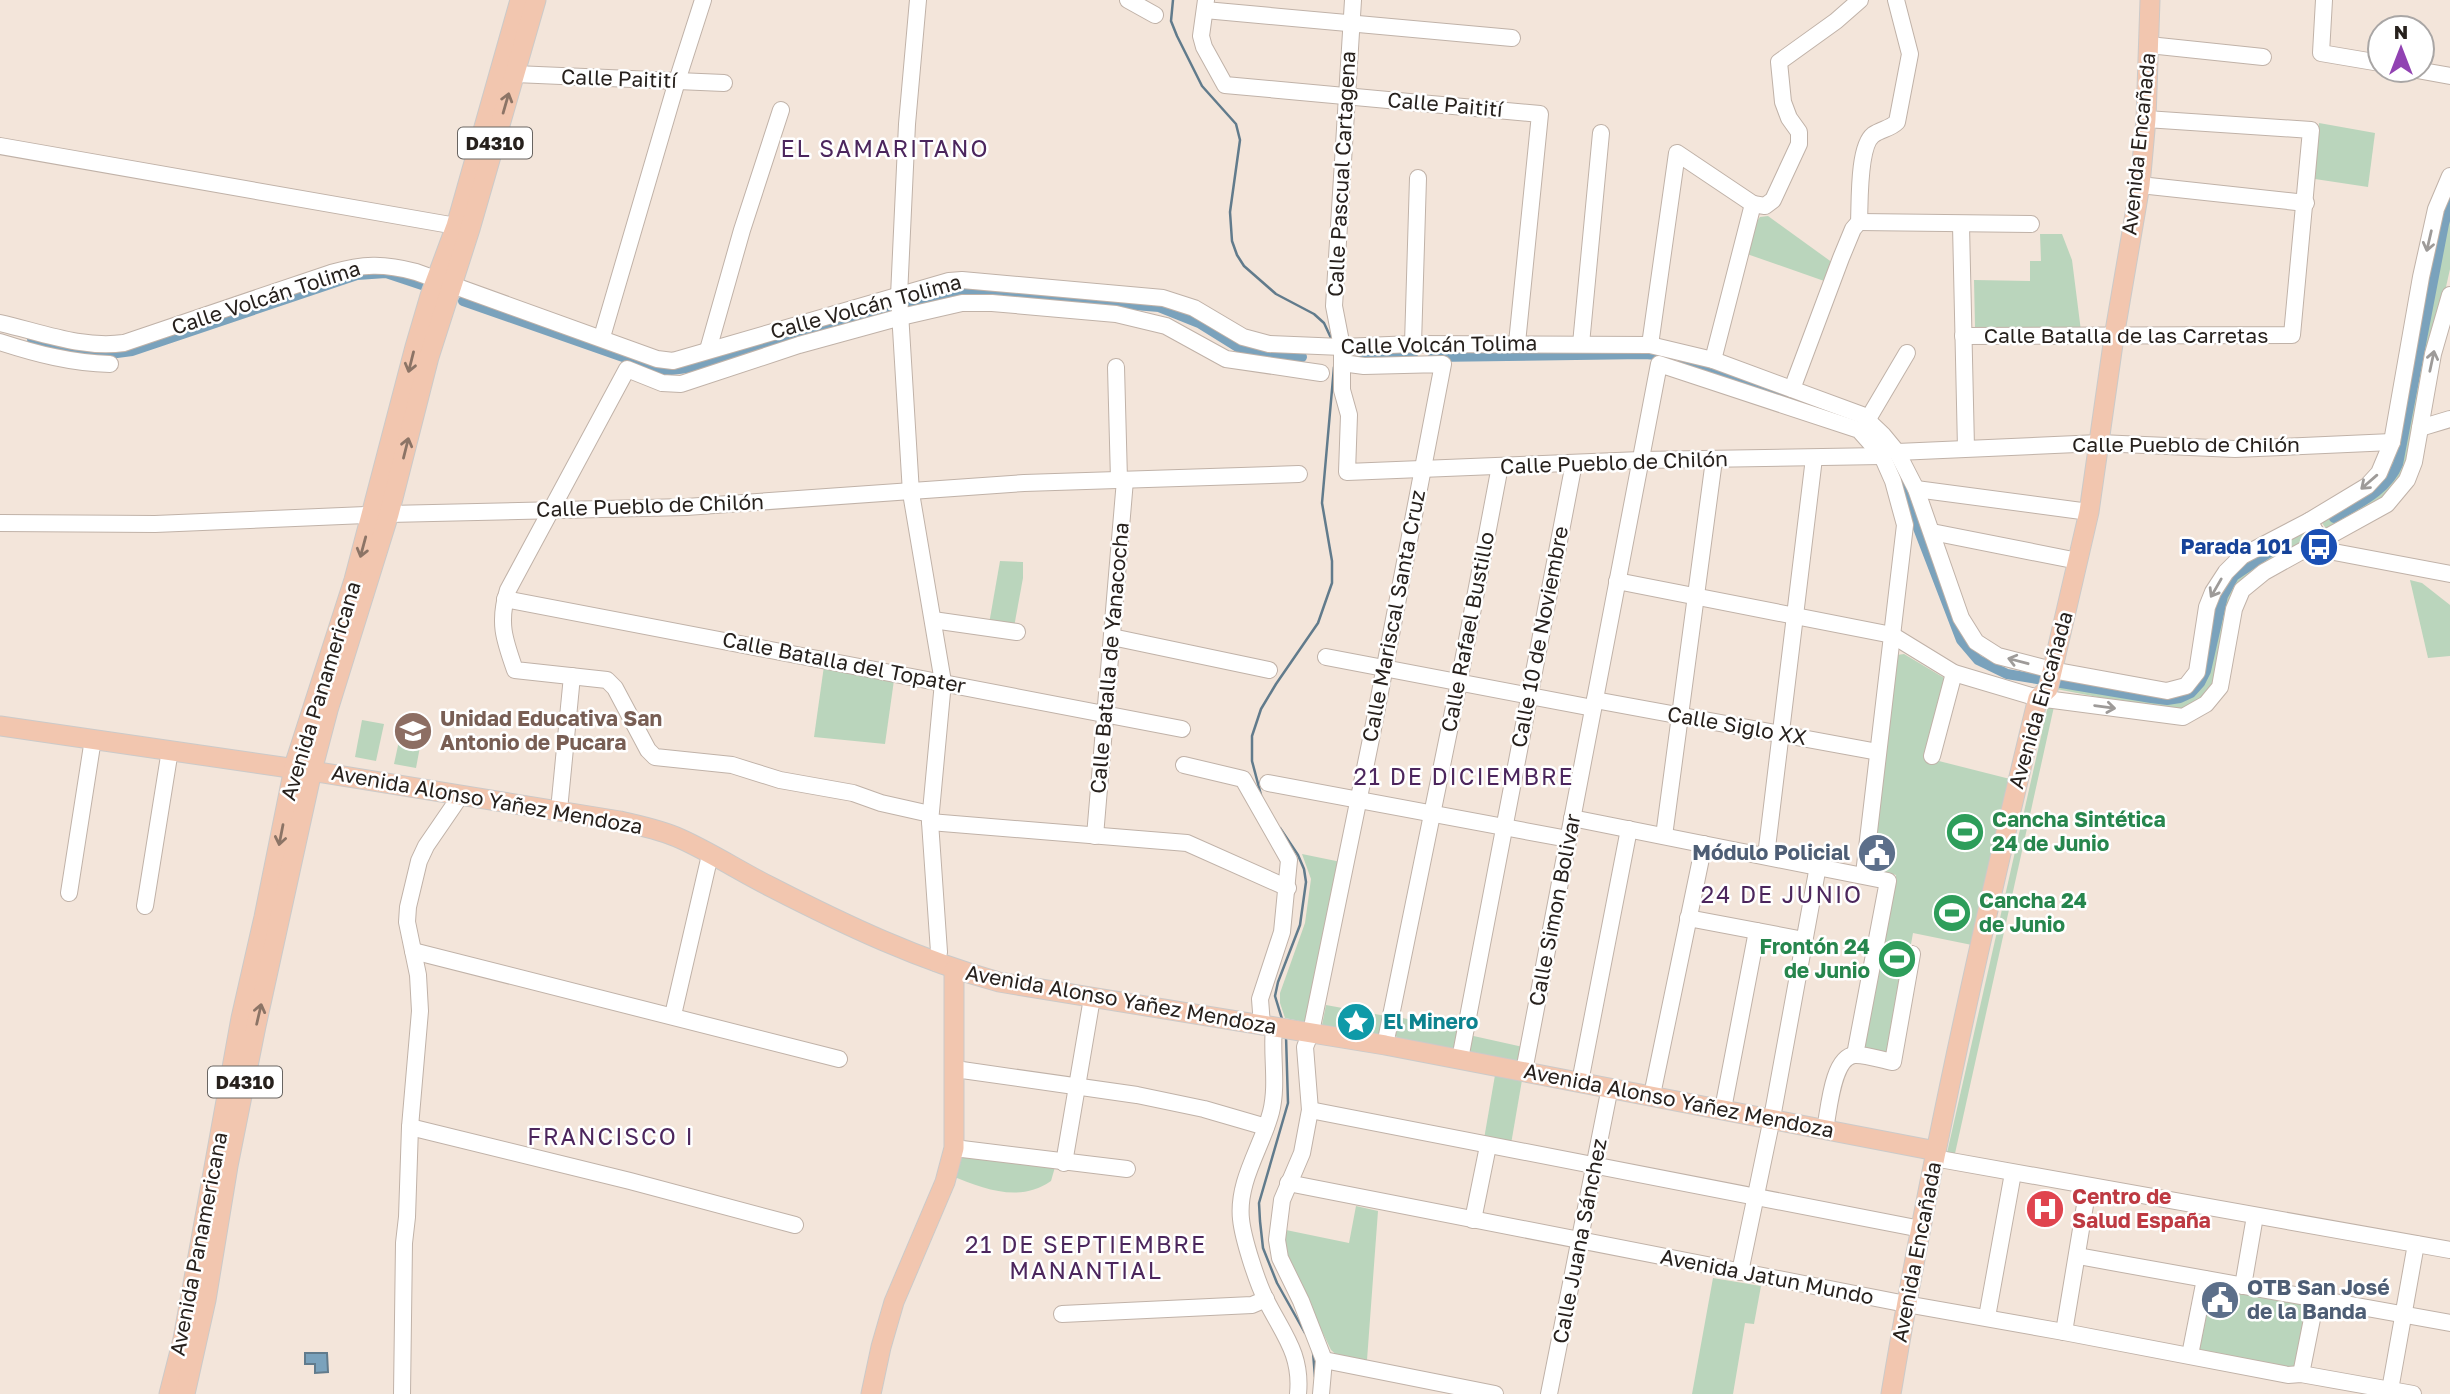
<svg xmlns="http://www.w3.org/2000/svg" width="2450" height="1394" viewBox="0 0 2450 1394" font-family="'Golos Text',sans-serif">
  <style>
    .green { fill: #bad5bc }
    .water { fill: #7aa2bc; stroke: #617b8c; stroke-width: 2 }
    .lines { fill: none; stroke-linecap: round; stroke-linejoin: round }
    .stream { stroke: #617b8c; stroke-width: 2.5 }
    .canal { stroke: #7aa2bc; stroke-width: 10 }
    .minor-casing { stroke: #c0b2a8; stroke-width: 18 }
    .major-casing { stroke: #cbcac9; stroke-width: 21 }
    .minor { stroke: #fff; stroke-width: 16 }
    .major { stroke: #f2c6af; stroke-width: 19 }
    .oneway { stroke: #8c7466 }
    .oneway2 { stroke: #9e9b99 }
    .labels { text-anchor: middle; stroke-width: 5; stroke-linejoin: round; paint-order: stroke }
    .shield { fill: #fff; stroke: #686461; stroke-width: 2 }
    .shield-label { font-size: 19px; font-weight: bold; fill: #27211d }
    .street-label { font-size: 21px; fill: #27211d; stroke: #fff }
    .transit-label { font-size: 21px; font-weight: bold; fill: #164399; stroke: #fff; text-anchor: end }
    .education-label { font-size: 21px; font-weight: bold; fill: #785e54; stroke: #fff; text-anchor: start }
    .leisure-label { font-size: 21px; font-weight: bold; fill: #27864d; stroke: #fff; text-anchor: start }
    .service-label { font-size: 21px; font-weight: bold; fill: #4e5e75; stroke: #fff; text-anchor: end }
    .culture-label { font-size: 21px; font-weight: bold; fill: #0d838f; stroke: #fff; text-anchor: start }
    .health-label { font-size: 21px; font-weight: bold; fill: #be3a42; stroke: #fff; text-anchor: start }
    .neighbourhood-label { font-size: 23px; letter-spacing: 2px; fill: #4c265d; stroke: #fff }
  </style>
  <rect width="100%" height="100%" fill="#f3e5da"/>
  <g class="green">
    <path d="M2319,123l56,10 -7,54 -53,-8z"/>
    <path d="M2450,189v80l-43,192c-16,39 -45,50 -80,69l-7,-10 62,-45 53,-237z"/>
    <path d="M1768,216l65,47 -6,19 -80,-28 7,-29 6,-8z"/>
    <path d="M2040,234h22l10,26 9,71 -101,1 -5,-5 -1,-47 56,1v-20h11z"/>
    <path d="M2302,530l7,10 -79,65 -18,80 -12,15 -16,9 -13,2 -115,-22 2,-12 128,13c13,-41 24,-100 58,-129 16,-13 39,-21 58,-31z"/>
    <path d="M1000,561l23,1v16l-9,49 -25,-3z"/>
    <path d="M2410,580l12,3 28,22v51l-22,2z"/>
    <path d="M1904,654l42,25 -19,79 83,21 -38,166 -59,-12 -22,123 -28,-6 33,-175 -27,-6 28,-214z"/>
    <path d="M824,666l70,14 -9,64 -71,-7z"/>
    <path d="M2049,701l6,1 -101,456 -7,-5z"/>
    <path d="M362,720l22,4 -8,37 -21,-4z"/>
    <path d="M402,727l21,4 -7,37 -22,-4z"/>
    <path d="M1302,854l39,8 -36,160 -20,-4 -5,-15v-10l25,-70 6,-44z"/>
    <path d="M1326,1005l60,11 -7,21 -53,-10 -4,-2z"/>
    <path d="M1398,1017l62,13 -4,18 -5,2 -53,-9 -3,-8z"/>
    <path d="M1469,1035l54,12 -3,14 -51,-6z"/>
    <path d="M1495,1075l27,5 -11,64 -27,-5z"/>
    <path d="M961,1155l94,12 -4,14c-31,22 -67,8 -99,-5z"/>
    <path d="M1356,1206l22,5 -11,149 -7,4 -19,-5 -10,-9 -44,-92 -3,-13 2,-15 63,13z"/>
    <path d="M1713,1278l48,8 -7,38 -9,-1 -12,71h-41z"/>
    <path d="M2213,1289l90,15 3,4 -9,58 -7,4 -89,-16 -5,-6 11,-56z"/>
  </g>
  <path class="water" d="M305,1353h22l1,19 -13,1v-9h-10z"/>
  <g class="lines">
    <g class="stream">
      <path d="M1173,0l-2,21 6,15 25,50 34,38 4,16 -10,72 2,29 5,14 7,11 32,28 38,20 10,9 7,15"/>
      <path d="M1261,795l-9,-34v-25l9,-27 15,-25 42,-61 14,-40v-22l-10,-58 12,-136"/>
      <path d="M1280,828l18,27 6,14 2,13 -6,43 -22,57 -3,14 7,23"/>
      <path d="M1286,1036l2,67 -29,100 1,18 3,27 14,35 28,50"/>
      <path d="M1313,1352l2,25"/>
    </g>
    <g class="canal">
      <path d="M463,301l200,70 24,-3 277,-77 195,16 40,16 45,28 58,6"/>
      <path d="M32,339c39,12 59,19 100,12l225,-76 29,-2 39,13"/>
      <path d="M1433,357l212,-3 23,2"/>
      <path d="M1361,358l52,-1"/>
      <path d="M1684,360l163,58"/>
      <path d="M1891,458l70,182 17,20 29,14 144,24 16,2 13,-2 11,-5 9,-10 6,-12 17,-75 11,-20 46,-31"/>
      <path d="M2334,518c23,-14 53,-27 64,-54l46,-240 6,-21"/>
    </g>
    <g class="minor-casing">
      <g id="minor">
        <path d="M918,0l-11,124 -8,172 12,197 32,189 -13,140 9,130 -3,11"/>
        <path d="M1128,0l27,15"/>
        <path d="M1206,0l-5,36 3,11 21,38 315,29 -23,229"/>
        <path d="M1353,0l-19,306 8,41v43l7,25 -2,57 294,-12 241,-4"/>
        <path d="M2324,0l-3,53 59,10"/>
        <path d="M1205,10l307,28"/>
        <path d="M2149,45l114,12"/>
        <path d="M2417,70l33,6"/>
        <path d="M515,74l209,9"/>
        <path d="M0,146l456,80"/>
        <path d="M2140,185l166,18"/>
        <path d="M1859,222l172,2"/>
        <path d="M1961,225l5,223"/>
        <path d="M0,323c40,9 82,26 124,20l207,-70c32,-9 52,-10 85,-1l241,87 16,2 276,-80 13,-1 201,18 31,10 49,29 26,7 73,3 71,-3 237,1 63,15 149,55 21,20 14,17 19,37 45,129 15,24 22,14 54,14 115,21 19,-5 11,-14 10,-65 6,-15 13,-20 16,-16 67,-35 58,-35 12,-13 13,-31 29,-165 15,-68 14,-33"/>
        <path d="M1963,336l329,-1 19,-205 -165,-11"/>
        <path d="M602,337l75,-256 26,-81"/>
        <path d="M0,342c37,12 72,21 110,22"/>
        <path d="M1413,344l5,-166"/>
        <path d="M1581,344l20,-211"/>
        <path d="M1650,345l27,-192 76,51"/>
        <path d="M708,350l34,-120 39,-120"/>
        <path d="M1713,360l40,-156 12,2 8,-6 26,-56v-12l-10,-14 -6,-16 -4,-40 57,-41 24,-21"/>
        <path d="M1116,367l3,113"/>
        <path d="M1792,389l49,-131 12,-29 6,-7c1,-19 -1,-75 14,-87 8,-6 17,-6 24,-13l13,-68 -14,-54"/>
        <path d="M1868,419l39,-66"/>
        <path d="M2420,428l30,-9"/>
        <path d="M1897,452l202,-9 136,6 157,-7"/>
        <path d="M1916,489l173,23"/>
        <path d="M2309,521l12,20 13,11 116,22"/>
        <path d="M0,523l155,1 234,-10 297,-7 338,-24 275,-9"/>
        <path d="M1932,532l146,29"/>
        <path d="M1617,581l275,54 62,38 84,25 145,19 23,-13 14,-17 14,-78 8,-19 22,-18 123,-68 20,-24 7,-18 19,-108 17,-59"/>
        <path d="M505,599l677,130"/>
        <path d="M933,620l84,12"/>
        <path d="M1112,637l157,33"/>
        <path d="M1326,657l267,51"/>
        <path d="M1595,700l283,52"/>
        <path d="M1932,756l22,-83"/>
        <path d="M1184,765l59,14 46,81 -7,72 -22,67 2,26"/>
        <path d="M1268,783l300,56"/>
        <path d="M559,810l13,-134"/>
        <path d="M930,814l-49,-11 -28,-10 -73,-13 -48,-15 -77,-8 -7,-7 -33,-62 -8,-8 -92,-10c-11,-31 -17,-48 -7,-80l119,-221 35,14 19,1 118,-39 102,-28 61,-14h30l124,11 50,12 60,33 95,14"/>
        <path d="M1572,818l316,63 -33,174"/>
        <path d="M930,822l257,21 101,45"/>
        <path d="M1095,836l30,-356"/>
        <path d="M1664,836l50,-376"/>
        <path d="M1766,856l48,-398"/>
        <path d="M69,893l24,-154"/>
        <path d="M145,906l25,-156"/>
        <path d="M1688,918l116,22"/>
        <path d="M413,951l426,108"/>
        <path d="M673,1015l37,-160"/>
        <path d="M1274,1027c-3,28 4,57 -3,85 -9,35 -34,69 -30,107 2,20 16,63 25,81 17,34 36,54 32,94"/>
        <path d="M1385,1045l74,-363 41,-216"/>
        <path d="M1460,1059l114,-596"/>
        <path d="M955,1069l182,26 67,14 62,18"/>
        <path d="M1524,1071l135,-707 200,66 23,26 11,25 12,44 -41,349"/>
        <path d="M1580,1082l49,-253"/>
        <path d="M1652,1095l52,-251"/>
        <path d="M1723,1109l34,-178"/>
        <path d="M1310,1110l611,119"/>
        <path d="M410,1127l220,54 165,44"/>
        <path d="M1825,1129c4,-18 7,-71 29,-74 12,-1 27,5 39,7l19,-108"/>
        <path d="M954,1148l173,21"/>
        <path d="M1934,1158l516,92"/>
        <path d="M1064,1163l28,-165"/>
        <path d="M1288,1183l618,121 158,28 224,43 13,-1 112,20"/>
        <path d="M1473,1220l15,-74"/>
        <path d="M2078,1256l372,67"/>
        <path d="M1740,1272l32,-154 46,-252"/>
        <path d="M2243,1286l12,-70"/>
        <path d="M1062,1314l190,-9 14,-6"/>
        <path d="M1987,1317l26,-144"/>
        <path d="M2064,1332l24,-145"/>
        <path d="M2190,1355l15,-76"/>
        <path d="M1324,1360l171,34"/>
        <path d="M2301,1374l15,-75"/>
        <path d="M2390,1390l26,-146"/>
        <path d="M402,1394l2,-151 3,-26 3,-90 10,-116 -2,-36 -11,-53 1,-15 11,-46 7,-15 35,-51"/>
        <path d="M1321,1394l3,-34 -23,-59 -21,-43 -3,-18 5,-40 20,-47 8,-43 -5,-63 6,-15 61,-298 71,-370 -79,2 -22,-3"/>
        <path d="M1549,1394l61,-307"/>
      </g>
    </g>
    <g class="major-casing">
      <g id="major">
        <path d="M0,726l324,47 296,48c21,5 42,9 61,18 31,14 60,33 90,48 74,38 148,73 228,95l386,63 551,106"/>
        <path d="M169,1394l14,-55 58,-321 23,-101 31,-154 59,-183 61,-233 15,-51 26,-70 64,-226"/>
        <path d="M185,1394l21,-94 22,-134 28,-140 56,-255 16,-61 61,-196 40,-157 41,-128 66,-229"/>
        <path d="M871,1394l10,-47 13,-45 51,-120 9,-34v-178"/>
        <path d="M1891,1394c39,-234 91,-466 147,-696l10,-9 41,-177 25,-175 26,-152 6,-66 4,-119"/>
      </g>
    </g>
    <use href="#minor" class="minor"/>
    <use href="#major" class="major"/>
  </g>
  <defs><path id="oneway-shaft" d="M-6 0H5M1.5-3L5.5 0L1.5 3" fill="none" stroke-width="1.6" stroke-linecap="round" stroke-linejoin="round" transform="scale(1.75)"/></defs>
  <g class="oneway">
    <use href="#oneway-shaft" transform="translate(506 103) rotate(-74)"/>
    <use href="#oneway-shaft" transform="translate(411 362) rotate(104)"/>
    <use href="#oneway-shaft" transform="translate(406 448) rotate(-76)"/>
    <use href="#oneway-shaft" transform="translate(363 547) rotate(105)"/>
    <use href="#oneway-shaft" transform="translate(281 835) rotate(101)"/>
    <use href="#oneway-shaft" transform="translate(259 1014) rotate(-77)"/>
  </g>
  <g class="oneway2">
    <use href="#oneway-shaft" transform="translate(2429 241) rotate(103)"/>
    <use href="#oneway-shaft" transform="translate(2432 361) rotate(-78)"/>
    <use href="#oneway-shaft" transform="translate(2369 482) rotate(139)"/>
    <use href="#oneway-shaft" transform="translate(2216 588) rotate(120)"/>
    <use href="#oneway-shaft" transform="translate(2018 661) rotate(-165)"/>
    <use href="#oneway-shaft" transform="translate(2105 707) rotate(8)"/>
  </g>
  <defs>
    <g id="bus-disc" transform="scale(2.0125)"><circle r="9.5" fill="#1a4fb4" stroke="#fff"/><path d="M-5-6H5V4H4V6H2V4H-2V6H-4V4H-5ZM-3.5-4V0h7V-4ZM-3.5 1.2v1.5H-2V1.2ZM2 1.2v1.5H3.5V1.2Z" fill="#fff"/></g>
    <g id="school-disc" transform="scale(2.0125)"><circle r="9.5" fill="#8d6e63" stroke="#fff"/><path d="M0-5L7-2L0 1L-7-2ZM-4 1L0 2.5L4 1V4Q0 6-4 4Z" fill="#fff"/></g>
    <g id="stadium-disc" transform="scale(2.0125)"><circle r="9.5" fill="#2e9e5b" stroke="#fff"/><path d="M0-5a6.5 5 0 1 0 0 10a6.5 5 0 1 0 0-10ZM-3.5-1.8h7v3.6h-7Z" fill="#fff"/></g>
    <g id="civic-disc" transform="scale(2.0125)"><circle r="9.5" fill="#5c6f8a" stroke="#fff"/><path d="M-.6-6.5H3V-4.5H.6V-3L4-1V1h2V6H-6V1h2V-1L-.6-3ZM-1.2 2.5V6h2.4V2.5Z" fill="#fff"/></g>
    <g id="sight-disc" transform="scale(2.0125)"><circle r="9.5" fill="#0f9aa8" stroke="#fff"/><path d="M0-6L1.8-2.2L6-1.7L2.9 1.2L3.7 5.4L0 3.3L-3.7 5.4L-2.9 1.2L-6-1.7L-1.8-2.2Z" fill="#fff"/></g>
    <g id="hospital-disc" transform="scale(2.0125)"><circle r="9.5" fill="#e0444e" stroke="#fff"/><path d="M-5-5h3v3.5h4V-5h3V5h-3V1.5h-4V5h-3Z" fill="#fff"/></g>
  </defs>
  <g fill-rule="evenodd">
    <use href="#bus-disc" x="2319" y="547"/>
    <use href="#school-disc" x="413" y="731"/>
    <use href="#stadium-disc" x="1965" y="832"/>
    <use href="#civic-disc" x="1877" y="853"/>
    <use href="#stadium-disc" x="1952" y="913"/>
    <use href="#stadium-disc" x="1897" y="959"/>
    <use href="#sight-disc" x="1356" y="1022"/>
    <use href="#hospital-disc" x="2045" y="1209"/>
    <use href="#civic-disc" x="2220" y="1300"/>
  </g>
  <g class="labels">
    <g class="shield">
      <rect x="458" y="127.5" width="74" height="31" rx="5"/>
      <rect x="208" y="1066.5" width="74" height="31" rx="5"/>
    </g>
    <g class="shield-label">
      <text x="495" y="150">D4310</text>
      <text x="245" y="1089">D4310</text>
    </g>
    <g class="street-label">
      <text transform="translate(619 79) rotate(2)" y="7">Calle Paitití</text>
      <text transform="translate(1445 105) rotate(5)" y="7">Calle Paitití</text>
      <text transform="translate(2139 144) rotate(-84)" y="7">Avenida Encañada</text>
      <text transform="translate(1342 174) rotate(-87)" y="7">Calle Pascual Cartagena</text>
      <text transform="translate(266 298) rotate(-18)" y="7">Calle Volcán Tolima</text>
      <text transform="translate(866 307) rotate(-15)" y="7">Calle Volcán Tolima</text>
      <text x="2126" y="343">Calle Batalla de las Carretas</text>
      <text transform="translate(1439 345) rotate(-1)" y="7">Calle Volcán Tolima</text>
      <text x="2186" y="452">Calle Pueblo de Chilón</text>
      <text transform="translate(1614 463) rotate(-2)" y="7">Calle Pueblo de Chilón</text>
      <text transform="translate(650 506) rotate(-2)" y="7">Calle Pueblo de Chilón</text>
      <text transform="translate(1394 616) rotate(-79)" y="7">Calle Mariscal Santa Cruz</text>
      <text transform="translate(1468 632) rotate(-79)" y="7">Calle Rafael Bustillo</text>
      <text transform="translate(1540 637) rotate(-79)" y="7">Calle 10 de Noviembre</text>
      <text transform="translate(1110 658) rotate(-85)" y="7">Calle Batalla de Yanacocha</text>
      <text transform="translate(844 663) rotate(11)" y="7">Calle Batalla del Topater</text>
      <text transform="translate(321 691) rotate(-73)" y="7">Avenida Panamericana</text>
      <text transform="translate(2041 700) rotate(-74)" y="7">Avenida Encañada</text>
      <text transform="translate(1737 726) rotate(10)" y="7">Calle Siglo XX</text>
      <text transform="translate(487 800) rotate(10)" y="7">Avenida Alonso Yañez Mendoza</text>
      <text transform="translate(1555 910) rotate(-79)" y="7">Calle Simon Bolivar</text>
      <text transform="translate(1121 1000) rotate(10)" y="7">Avenida Alonso Yañez Mendoza</text>
      <text transform="translate(1679 1101) rotate(11)" y="7">Avenida Alonso Yañez Mendoza</text>
      <text transform="translate(1580 1241) rotate(-79)" y="7">Calle Juana Sánchez</text>
      <text transform="translate(199 1244) rotate(-79)" y="7">Avenida Panamericana</text>
      <text transform="translate(1917 1252) rotate(-79)" y="7">Avenida Encañada</text>
      <text transform="translate(1767 1277) rotate(11)" y="7">Avenida Jatun Mundo</text>
    </g>
    <g class="transit-label">
      <text x="2292" y="554">Parada 101</text>
    </g>
    <g class="education-label">
      <text x="440" y="726">Unidad Educativa San<tspan x="440" dy="24">Antonio de Pucara</tspan></text>
    </g>
    <g class="leisure-label">
      <text x="1992" y="827">Cancha Sintética<tspan x="1992" dy="24">24 de Junio</tspan></text>
      <text x="1979" y="908">Cancha 24<tspan x="1979" dy="24">de Junio</tspan></text>
      <text x="1870" y="954" text-anchor="end">Frontón 24<tspan x="1870" dy="24">de Junio</tspan></text>
    </g>
    <g class="service-label">
      <text x="1850" y="860">Módulo Policial</text>
      <text x="2247" y="1295" text-anchor="start">OTB San José<tspan x="2247" dy="24">de la Banda</tspan></text>
    </g>
    <g class="culture-label">
      <text x="1383" y="1029">El Minero</text>
    </g>
    <g class="health-label">
      <text x="2072" y="1204">Centro de<tspan x="2072" dy="24">Salud España</tspan></text>
    </g>
    <g class="neighbourhood-label">
      <text x="885" y="157">EL SAMARITANO</text>
      <text x="1464" y="785">21 DE DICIEMBRE</text>
      <text x="1782" y="903">24 DE JUNIO</text>
      <text x="611" y="1145">FRANCISCO I</text>
      <text x="1086" y="1253">21 DE SEPTIEMBRE<tspan x="1086" dy="26">MANANTIAL</tspan></text>
    </g>
  </g>
  <g transform="translate(2401 49)"><circle r="33" fill="#ffffff" stroke="#a9a6a5" stroke-width="2"/>
  <path d="M0-5L12 26L0 18L-12 26Z" fill="#9142b2"/>
  <text y="-10" font-size="19" font-weight="bold" text-anchor="middle" fill="#27211d">N</text>
  </g>
</svg>
